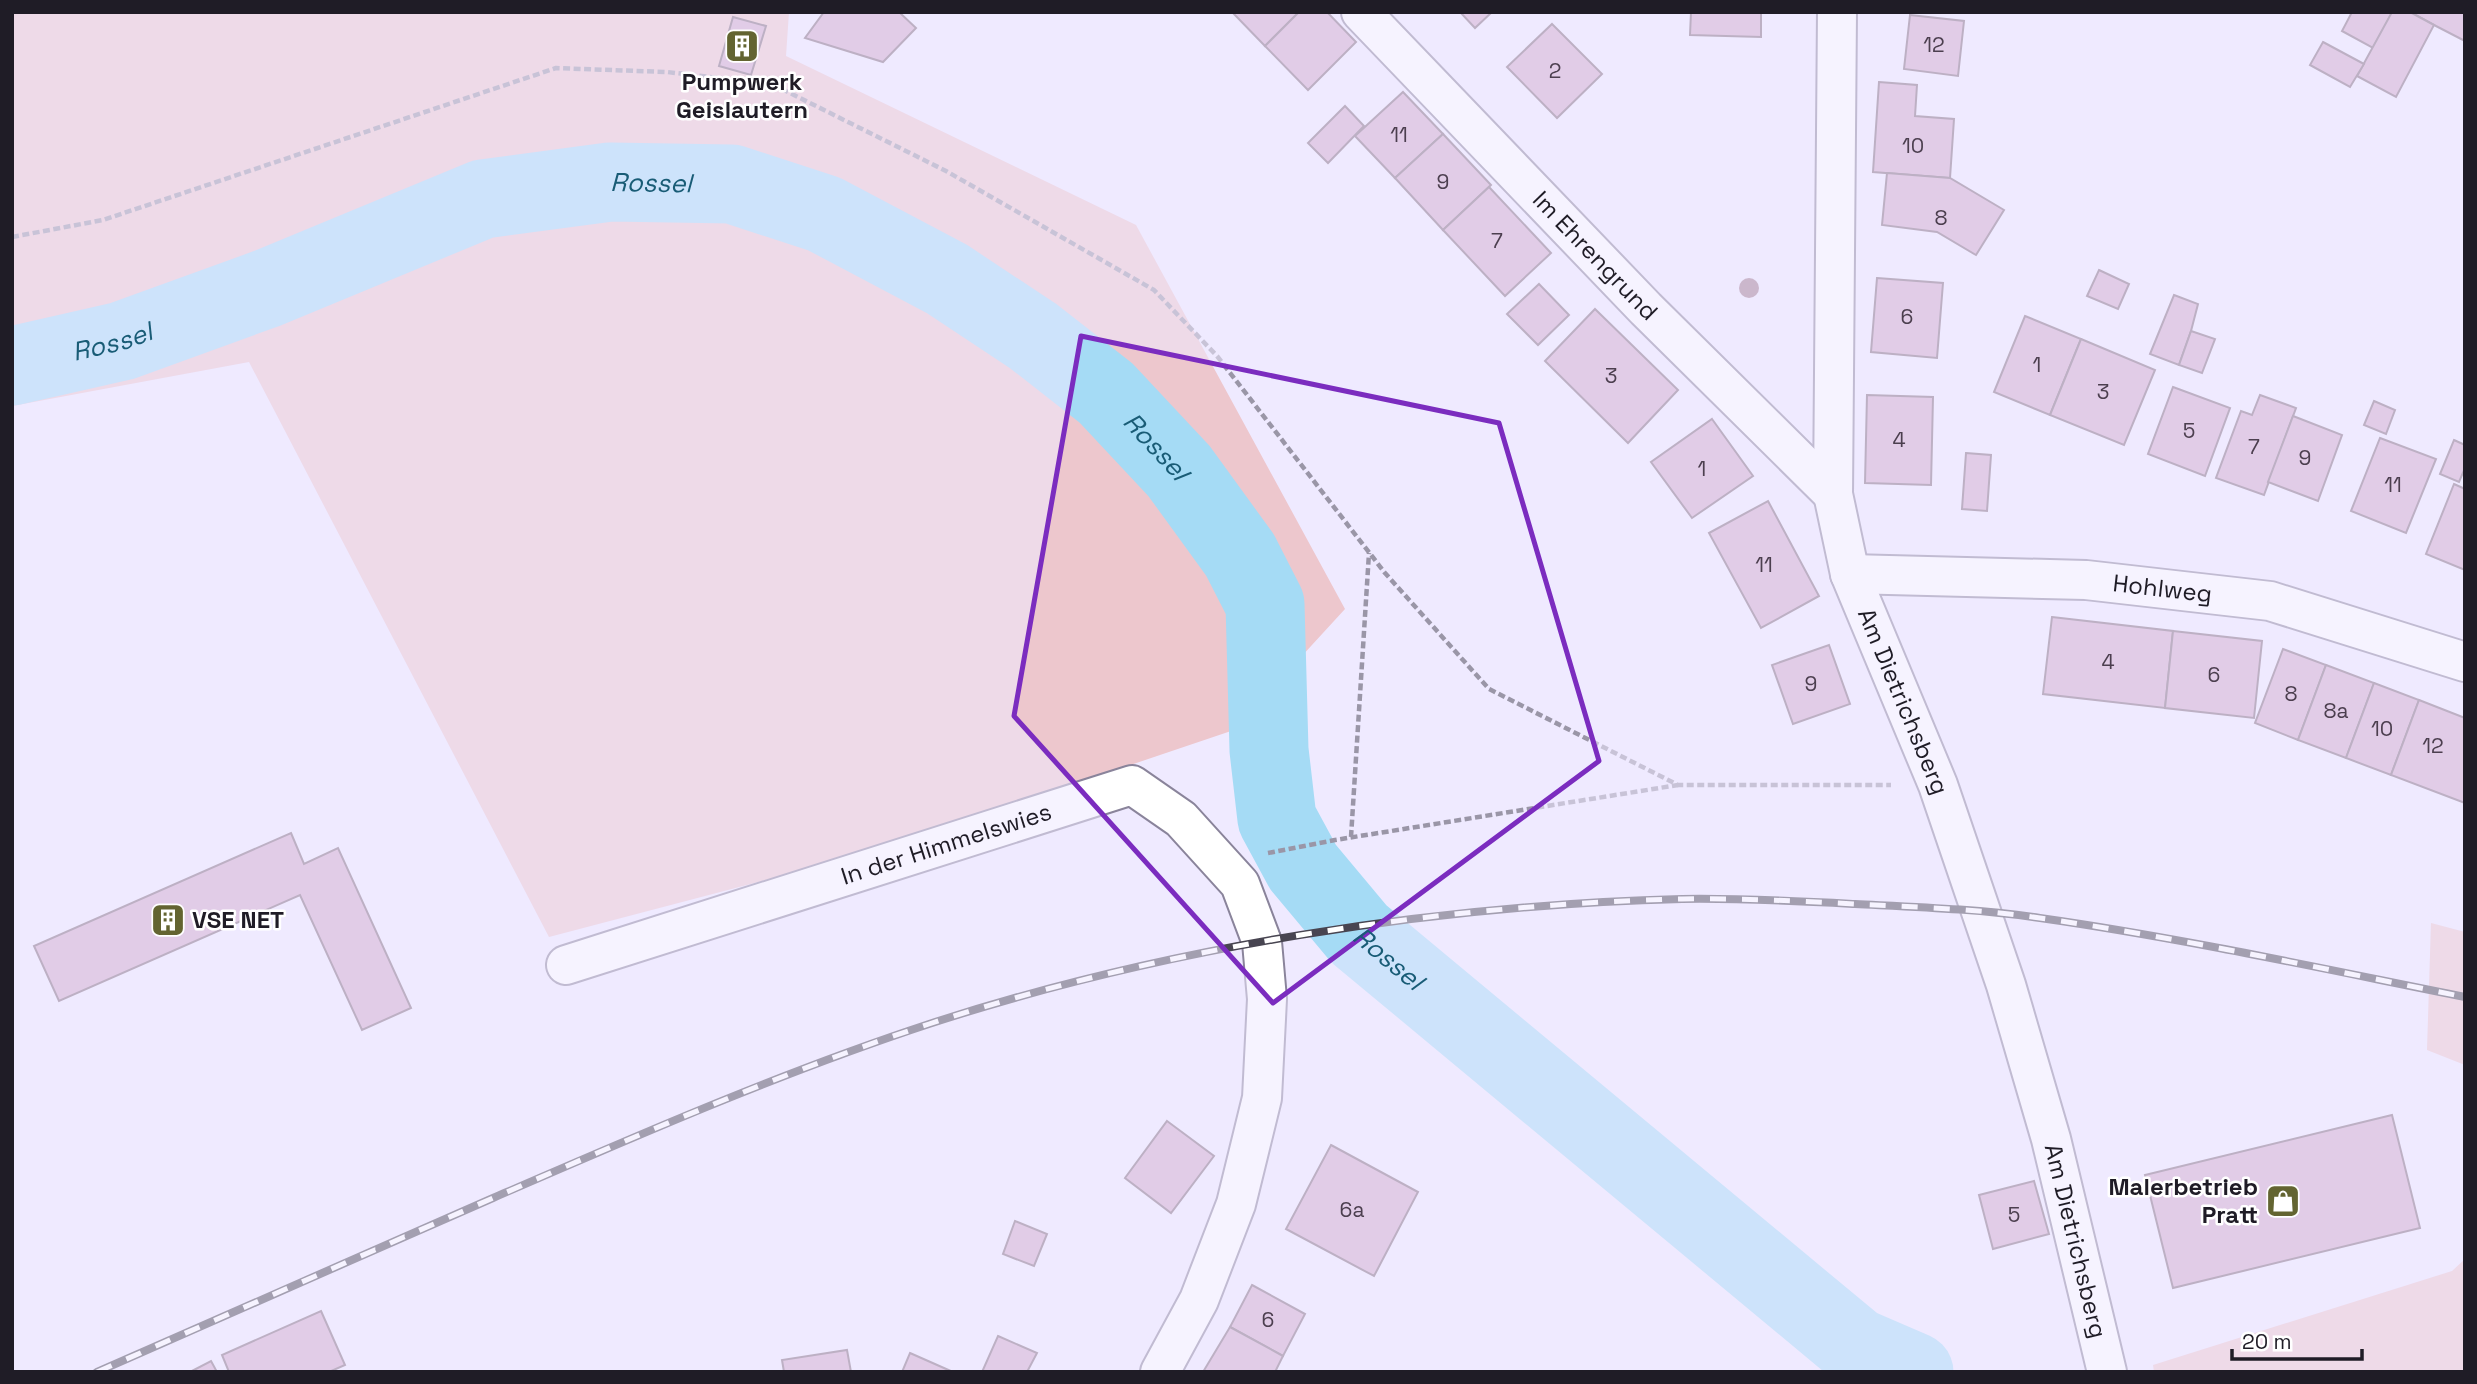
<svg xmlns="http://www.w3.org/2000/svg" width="2477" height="1384" viewBox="0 0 2477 1384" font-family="'Space Grotesk',sans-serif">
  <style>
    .green { fill: #edc7cd }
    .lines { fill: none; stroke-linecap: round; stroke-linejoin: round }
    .stream { stroke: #a5dbf5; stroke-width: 12 }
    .river { stroke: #a5dbf5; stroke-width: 79 }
    .building { fill: #d1a8ca; stroke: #806c7d; stroke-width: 2 }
    .minor-casing { stroke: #8a849b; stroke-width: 42 }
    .path { stroke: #9a96a7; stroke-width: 4.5; stroke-dasharray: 7 3.5; stroke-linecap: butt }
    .minor { stroke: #fff; stroke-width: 38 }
    .rail-casing { stroke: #484551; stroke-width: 8 }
    .rail { stroke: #fff; stroke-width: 5; stroke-dasharray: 16; stroke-linecap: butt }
    .tree { fill: #a17b8f }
    .marked { fill: none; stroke: #7b2cbf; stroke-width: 5; stroke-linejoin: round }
    .labels { text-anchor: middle; stroke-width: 5; stroke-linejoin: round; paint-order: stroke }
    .number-label { font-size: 21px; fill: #4c3f4f }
    .poi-label { font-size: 24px; font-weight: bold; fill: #1f1c26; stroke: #fff }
    .street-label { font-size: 24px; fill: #1f1c26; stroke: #fff }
    .water-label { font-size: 26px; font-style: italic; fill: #195c76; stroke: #fff }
  </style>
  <rect width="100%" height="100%" fill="#efeaff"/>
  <g class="green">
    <path d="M12,12h777l-3,44 350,169 209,384 -111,121 -361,122 -324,85 -300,-575 -237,44z"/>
    <path d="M2431,923l34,9v133l-38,-15z"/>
    <path d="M2465,1259v113h-311l-1,-7 299,-94z"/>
  </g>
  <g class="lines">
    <path class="stream" d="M1856,1347l14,25"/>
    <path class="river" id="s1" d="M12,366l110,-25 146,-53 215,-89 127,-17 122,2 92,30 123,65 86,57 73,57 73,78 61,84 25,49 4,146 8,69 26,48 56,67 497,413 58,25"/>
  </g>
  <g class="building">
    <path d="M824,12h75l17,16 -33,34 -78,-24z"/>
    <path d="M1232,12h67l-34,34z"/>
    <path d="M1299,12h28l29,30 -48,48 -43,-44z"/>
    <path d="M1460,12h32l-17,16z"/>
    <path d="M1691,12h70v25l-71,-2z"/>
    <path d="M2352,12l40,1 -19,35 -31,-17z"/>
    <path d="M2410,12h55v29l-31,-16z"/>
    <path d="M2410,12l24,13 -38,72 -39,-21 35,-64z"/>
    <path d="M1910,15l54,6 -6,55 -54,-7z"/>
    <path d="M733,17l33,9 -15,49 -32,-9z"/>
    <path d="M1552,24l50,50 -45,44 -50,-51z"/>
    <path d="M2323,42l41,22 -14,23 -40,-22z"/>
    <path d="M1879,82l38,3 -2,31 39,3 -4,59 -77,-6z"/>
    <path d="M1403,92l40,42 -48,44 -40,-42z"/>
    <path d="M1345,106l19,20 -36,37 -20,-20z"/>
    <path d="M1443,134l48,51 -48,45 -48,-52z"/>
    <path d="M1887,173l63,5 54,32 -28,45 -39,-23 -55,-7z"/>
    <path d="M1489,187l62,66 -46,43 -62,-66z"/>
    <path d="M2099,270l30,14 -11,25 -31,-13z"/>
    <path d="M1877,278l66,5 -6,75 -66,-6z"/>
    <path d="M1539,284l30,31 -31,30 -31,-31z"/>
    <path d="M2174,295l24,9 -7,27 -12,34 -29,-11z"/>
    <path d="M1595,309l83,81 -50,53 -83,-82z"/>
    <path d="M2025,316l56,23 -31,76 -56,-23z"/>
    <path d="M2191,331l24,8 -13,34 -23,-8z"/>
    <path d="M2081,339l74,31 -31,75 -74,-30z"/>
    <path d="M2173,387l57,21 -25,68 -57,-22z"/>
    <path d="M1867,395l66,2 -2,88 -66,-2z"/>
    <path d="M2260,395l36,13 -32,87 -48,-17 25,-67 11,4z"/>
    <path d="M2374,401l21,9 -9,24 -22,-9z"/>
    <path d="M2293,416l49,19 -24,66 -50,-19z"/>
    <path d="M1712,419l41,57 -61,42 -41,-56z"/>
    <path d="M2380,438l56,21 -30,74 -55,-22z"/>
    <path d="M2454,440l11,5v23l-6,14 -19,-8z"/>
    <path d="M1966,453l25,2 -4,56 -25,-2z"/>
    <path d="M2454,484l11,5v81l-39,-16z"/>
    <path d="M1768,501l51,95 -58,32 -52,-95z"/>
    <path d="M2052,617l121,14 -8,77 -122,-14z"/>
    <path d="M2173,631l89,10 -8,77 -89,-10z"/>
    <path d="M1829,645l21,59 -57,20 -21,-59z"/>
    <path d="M2283,649l43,16 -28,75 -43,-17z"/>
    <path d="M2326,665l48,18 -28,75 -48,-18z"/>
    <path d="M2374,683l45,17 -28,75 -45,-17z"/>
    <path d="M2419,700l46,18v85l-74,-28z"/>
    <path d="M291,833l13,31 34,-16 73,160 -49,22 -62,-135 -241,106 -25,-55z"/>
    <path d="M2392,1115l28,113 -247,60 -28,-113z"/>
    <path d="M1167,1121l47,35 -43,57 -46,-35z"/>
    <path d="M1331,1145l87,47 -44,84 -88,-47z"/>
    <path d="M2034,1181l15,53 -56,15 -14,-54z"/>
    <path d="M1015,1221l32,13 -13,32 -31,-12z"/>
    <path d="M1252,1285l53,29 -22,42 -53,-29z"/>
    <path d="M321,1311l24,54 -16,7h-100l-7,-17z"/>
    <path d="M1230,1327l53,29 -8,16h-72z"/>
    <path d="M998,1336l39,17 -10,19h-45z"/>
    <path d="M847,1350l4,22h-67l-2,-12z"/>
    <path d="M910,1353l43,19h-51z"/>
    <path d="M211,1361l6,11h-27z"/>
  </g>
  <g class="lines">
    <g class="minor-casing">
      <g id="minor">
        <path id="s2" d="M1361,12l285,297 187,185"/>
        <path id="s3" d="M1837,12l-4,482 17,80 88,211 68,200 45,154 56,233"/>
        <path id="s4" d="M1850,574l236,6 184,21 195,61"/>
        <path id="s5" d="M566,965l566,-180 49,34 59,65 20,53"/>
        <path d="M1160,1372l39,-72 37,-96 26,-106 5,-99 -5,-57"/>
      </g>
    </g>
    <g class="path">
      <path d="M12,237l91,-17 453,-152 111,4 105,12 174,87 208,119 63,66 168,217 104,116 189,96h213"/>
      <path d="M1351,837l18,-284"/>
      <path d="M1268,853l67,-13 343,-55"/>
    </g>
    <use href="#minor" class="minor"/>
    <g class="rail-casing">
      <path id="rail" d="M97,1372c132,-58 264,-116 396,-174 143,-62 287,-125 436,-174 236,-77 505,-119 753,-125 58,-1 115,2 173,5 61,3 124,5 185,14 142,20 284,51 425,79"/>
    </g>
    <use href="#rail" class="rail"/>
  </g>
  <circle class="tree" cx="1749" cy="288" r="10"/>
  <path d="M0 0H2477V1384H0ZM1081,336l418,87 100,338 -326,242 -259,-287z" fill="#efeaff" fill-opacity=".55" fill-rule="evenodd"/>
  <path class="marked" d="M1081,336l418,87 100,338 -326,242 -259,-287z"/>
  <defs>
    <g id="building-square" transform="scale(1.75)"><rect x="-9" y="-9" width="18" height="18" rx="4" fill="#636431" stroke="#fff"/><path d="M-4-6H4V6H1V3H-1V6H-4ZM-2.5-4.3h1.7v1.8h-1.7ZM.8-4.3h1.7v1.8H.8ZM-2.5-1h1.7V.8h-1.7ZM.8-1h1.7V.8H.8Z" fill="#fff"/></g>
    <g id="shop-square" transform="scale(1.75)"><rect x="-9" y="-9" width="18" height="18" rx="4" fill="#636431" stroke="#fff"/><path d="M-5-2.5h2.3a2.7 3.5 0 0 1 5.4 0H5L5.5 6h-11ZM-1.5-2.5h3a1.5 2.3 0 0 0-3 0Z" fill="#fff"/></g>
  </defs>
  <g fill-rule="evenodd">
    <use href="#building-square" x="742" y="46"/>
    <use href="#building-square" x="168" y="920"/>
    <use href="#shop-square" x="2283" y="1201"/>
  </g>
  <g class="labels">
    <g class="number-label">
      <text x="1934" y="52">12</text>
      <text x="1555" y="78">2</text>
      <text x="1399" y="142">11</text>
      <text x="1913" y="153">10</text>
      <text x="1443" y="189">9</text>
      <text x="1941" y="225">8</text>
      <text x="1497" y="248">7</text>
      <text x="1907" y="324">6</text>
      <text x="2037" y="372">1</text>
      <text x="1611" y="383">3</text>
      <text x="2103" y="399">3</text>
      <text x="2189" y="438">5</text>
      <text x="1899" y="447">4</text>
      <text x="2254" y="454">7</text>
      <text x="2305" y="465">9</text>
      <text x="1702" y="476">1</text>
      <text x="2393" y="492">11</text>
      <text x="1764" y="572">11</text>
      <text x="2108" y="669">4</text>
      <text x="2214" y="682">6</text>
      <text x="1811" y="691">9</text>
      <text x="2291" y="701">8</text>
      <text x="2336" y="718">8a</text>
      <text x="2382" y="736">10</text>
      <text x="2433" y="753">12</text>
      <text x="1352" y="1217">6a</text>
      <text x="2014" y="1222">5</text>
      <text x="1268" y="1327">6</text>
    </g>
    <g class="poi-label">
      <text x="742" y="90">Pumpwerk<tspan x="742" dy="28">Geislautern</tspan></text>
      <text x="192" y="928" text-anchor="start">VSE NET</text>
      <text x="2258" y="1195" text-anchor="end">Malerbetrieb<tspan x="2258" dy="28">Pratt</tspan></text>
    </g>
    <g class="street-label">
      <text dy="8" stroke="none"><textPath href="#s2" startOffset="338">Im Ehrengrund</textPath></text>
      <text dy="8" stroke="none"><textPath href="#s4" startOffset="313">Hohlweg</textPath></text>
      <text dy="8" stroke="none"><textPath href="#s3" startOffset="702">Am Dietrichsberg</textPath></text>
      <text dy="8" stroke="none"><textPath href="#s5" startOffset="399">In der Himmelswies</textPath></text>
      <text dy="8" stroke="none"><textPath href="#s3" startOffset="1269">Am Dietrichsberg</textPath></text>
    </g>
    <g class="water-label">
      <text dy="9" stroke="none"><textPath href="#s1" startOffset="670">Rossel</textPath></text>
      <text dy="9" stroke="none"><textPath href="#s1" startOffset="103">Rossel</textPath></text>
      <text dy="9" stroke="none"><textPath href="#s1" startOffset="1256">Rossel</textPath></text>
      <text dy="9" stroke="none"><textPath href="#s1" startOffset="1844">Rossel</textPath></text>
    </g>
  </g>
  <rect width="2477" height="1384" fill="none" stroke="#1f1c26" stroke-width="28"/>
  <path d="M2232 1349v10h130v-10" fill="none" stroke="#1f1c26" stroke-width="3.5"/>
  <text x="2242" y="1349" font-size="21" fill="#1f1c26" stroke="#ffffff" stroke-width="5" paint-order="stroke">20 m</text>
</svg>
